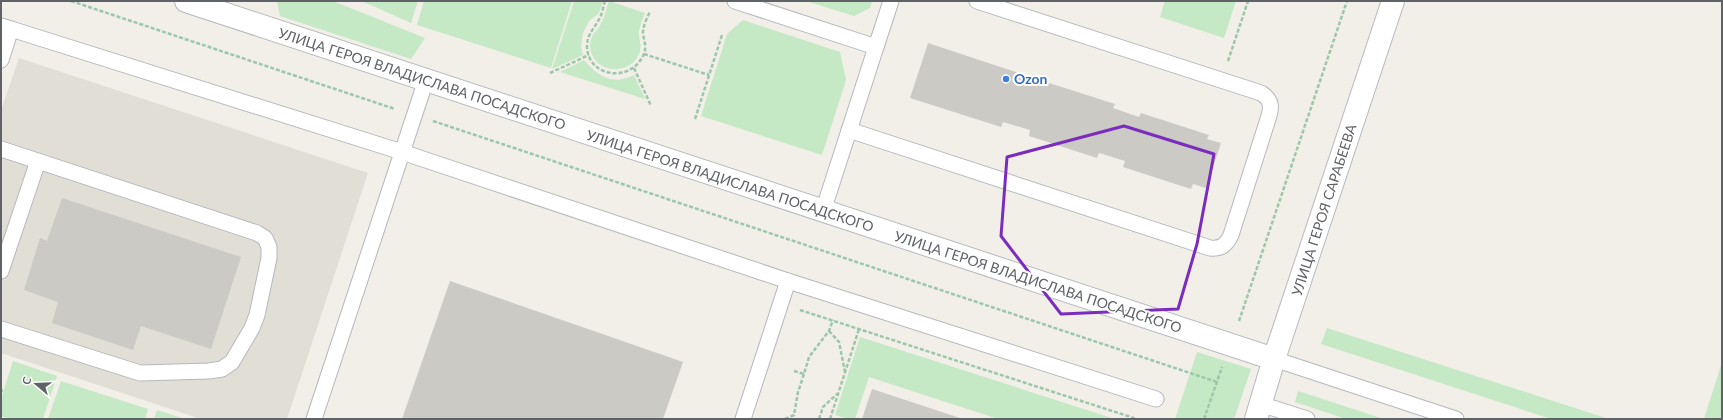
<svg xmlns="http://www.w3.org/2000/svg" width="1723" height="420" viewBox="0 0 1723 420" font-family="Lato,sans-serif">
  <style>
    .education { fill: #e1ded6 }
    .green { fill: #c5e8c5 }
    .building { fill: #cccac5 }
    .lines { fill: none; stroke-linecap: round; stroke-linejoin: round }
    .lane-casing { stroke: #b5b8bc; stroke-width: 17 }
    .street-casing { stroke: #b5b8bc; stroke-width: 24 }
    .secondary-casing { stroke: #b6babf; stroke-width: 24 }
    .path { stroke: #9cc7a9; stroke-width: 2.5; stroke-dasharray: 4 2; stroke-linecap: butt }
    .lane { stroke: #fff; stroke-width: 15 }
    .street { stroke: #fff; stroke-width: 22 }
    .secondary { stroke: #fff; stroke-width: 22 }
    .marked { fill: none; stroke: #7b2cbf; stroke-width: 3; stroke-linejoin: round }
    .shop-dot { fill: #3f7fe0; stroke: #fff; stroke-width: 1.5 }
    .labels { text-anchor: middle; stroke-width: 4; stroke-linejoin: round; paint-order: stroke }
    .street-label { font-size: 14px; fill: #5f6368; stroke: #fff }
    .shop-label { font-size: 14px; font-weight: bold; fill: #366cbe; stroke: #fff; text-anchor: start }
  </style>
  <rect width="100%" height="100%" fill="#f1efe8"/>
  <path class="education" d="M19,58l349,115 -81,246h-86l-200,-66v-191l6,-18 -6,-3v-31z"/>
  <g class="green">
    <path d="M277,1h56l92,37 -14,21 -131,-43z"/>
    <path d="M362,1h56l-7,22z"/>
    <path d="M424,1h148l-21,67 -134,-43z"/>
    <path d="M574,1h29l-4,12 -10,8 -6,12 -2,14 2,8 -31,14z"/>
    <path d="M609,1l36,12c-2,5 -5,12 -6,18 -1,7 4,15 0,23 -10,23 -47,19 -49,-8 0,-12 8,-15 12,-24 3,-6 4,-14 7,-21z"/>
    <path d="M806,1h66l-2,7 -16,8z"/>
    <path d="M1165,1h71l-12,37 -64,-21z"/>
    <path d="M743,20l97,32 6,28 -24,75 -121,-39 26,-82z"/>
    <path d="M584,60c13,16 30,26 50,15l11,24 -85,-27z"/>
    <path d="M1327,328l282,91h-58l-230,-75z"/>
    <path d="M860,337l255,82h-117l-129,-42 -14,42h-6l-14,-4z"/>
    <path d="M1197,352l54,17 -17,50h-59z"/>
    <path d="M13,361l44,15 -14,43h-34l-8,-3v-17z"/>
    <path d="M1722,362v57h-18z"/>
    <path d="M61,381l87,28 -3,10h-97z"/>
    <path d="M1298,391l86,28h-38l-51,-17z"/>
    <path d="M157,410l28,9h-31z"/>
  </g>
  <g class="building">
    <path d="M928,43l91,30 -2,4 27,9 2,-4 69,22 -2,4 26,9 2,-4 68,22 -2,4 14,4 -15,45 -13,-4 -2,5 -68,-22 2,-6 -26,-8 -2,5 -68,-22 1,-6 -27,-8 -2,5 -91,-29z"/>
    <path d="M62,198l179,59 -30,92 -70,-23 -8,24 -81,-27 6,-21 -34,-12 16,-52 7,3z"/>
    <path d="M450,281l233,81 -20,57h-261z"/>
    <path d="M872,389l91,30h-101z"/>
  </g>
  <g class="lines">
    <g class="lane-casing">
      <g id="lane">
        <path d="M735,1l141,46 15,-46"/>
        <path d="M11,29l391,123 386,129 368,118"/>
        <path d="M1,60l10,-31 -9,-3"/>
        <path d="M849,130l361,118c12,1 16,-3 21,-13l37,-116c4,-12 4,-19 -7,-26l-284,-92"/>
        <path d="M1,149l256,84 8,5 4,9v11l-12,57 -5,13 -20,34 -10,7 -13,2 -69,2 -139,-44"/>
        <path d="M823,211l53,-164"/>
        <path d="M1,271l37,-110"/>
        <path d="M1274,359l182,60"/>
        <path d="M1260,404l47,15"/>
        <path d="M314,419l112,-339"/>
        <path d="M743,419l45,-138"/>
      </g>
    </g>
    <g class="street-casing">
      <path id="street" d="M1256,419l18,-60"/>
    </g>
    <g class="secondary-casing">
      <path id="secondary" d="M186,1l1088,358 119,-358"/>
    </g>
    <g class="path">
      <path d="M71,1l324,108"/>
      <path d="M605,1c-2,6 -3,15 -7,20 -5,9 -11,14 -11,25 0,30 42,38 56,10 5,-10 0,-16 0,-24 0,-7 5,-15 7,-21"/>
      <path d="M644,54l65,21"/>
      <path d="M1228,61l20,-60"/>
      <path d="M634,68l17,38"/>
      <path d="M550,73l39,-18"/>
      <path d="M695,119l27,-84"/>
      <path d="M433,121l784,261"/>
      <path d="M800,310l337,109"/>
      <path d="M1239,321l108,-320"/>
      <path d="M829,331l10,11 6,30"/>
      <path d="M794,371l10,3 5,-17 20,-26 4,-11"/>
      <path d="M1,390l2,1"/>
      <path d="M785,419l9,-4 4,-23 6,-18"/>
      <path d="M819,419l4,-12 14,-13"/>
      <path d="M830,419l29,-90"/>
      <path d="M1204,419l18,-52"/>
    </g>
    <use href="#lane" class="lane"/>
    <use href="#street" class="street"/>
    <use href="#secondary" class="secondary"/>
  </g>
  <path class="marked" d="M1124,126l90,28 -17,90 -19,65 -117,5 -60,-78 6,-79z"/>
  <circle class="shop-dot" cx="1006" cy="79" r="4"/>
  <g class="labels">
    <g class="street-label">
      <text transform="translate(422 79) rotate(18)" y="5">УЛИЦА ГЕРОЯ ВЛАДИСЛАВА ПОСАДСКОГО</text>
      <text transform="translate(730 181) rotate(18)" y="5">УЛИЦА ГЕРОЯ ВЛАДИСЛАВА ПОСАДСКОГО</text>
      <text transform="translate(1324 210) rotate(-72)" y="5">УЛИЦА ГЕРОЯ САРАБЕЕВА</text>
      <text transform="translate(1038 282) rotate(18)" y="5">УЛИЦА ГЕРОЯ ВЛАДИСЛАВА ПОСАДСКОГО</text>
    </g>
    <g class="shop-label">
      <text x="1014" y="84">Ozon</text>
    </g>
  </g>
  <rect width="1723" height="420" fill="none" stroke="#5f6368" stroke-width="4"/>
  <g transform="translate(36 384) rotate(289)" stroke="#ffffff" stroke-width="3" paint-order="stroke">
  <path d="M0-3L7 15L0 10L-7 15Z" fill="#5f6368"/>
  <text y="-6" font-size="11" font-weight="bold" text-anchor="middle" fill="#5f6368">С</text>
  </g>
</svg>
